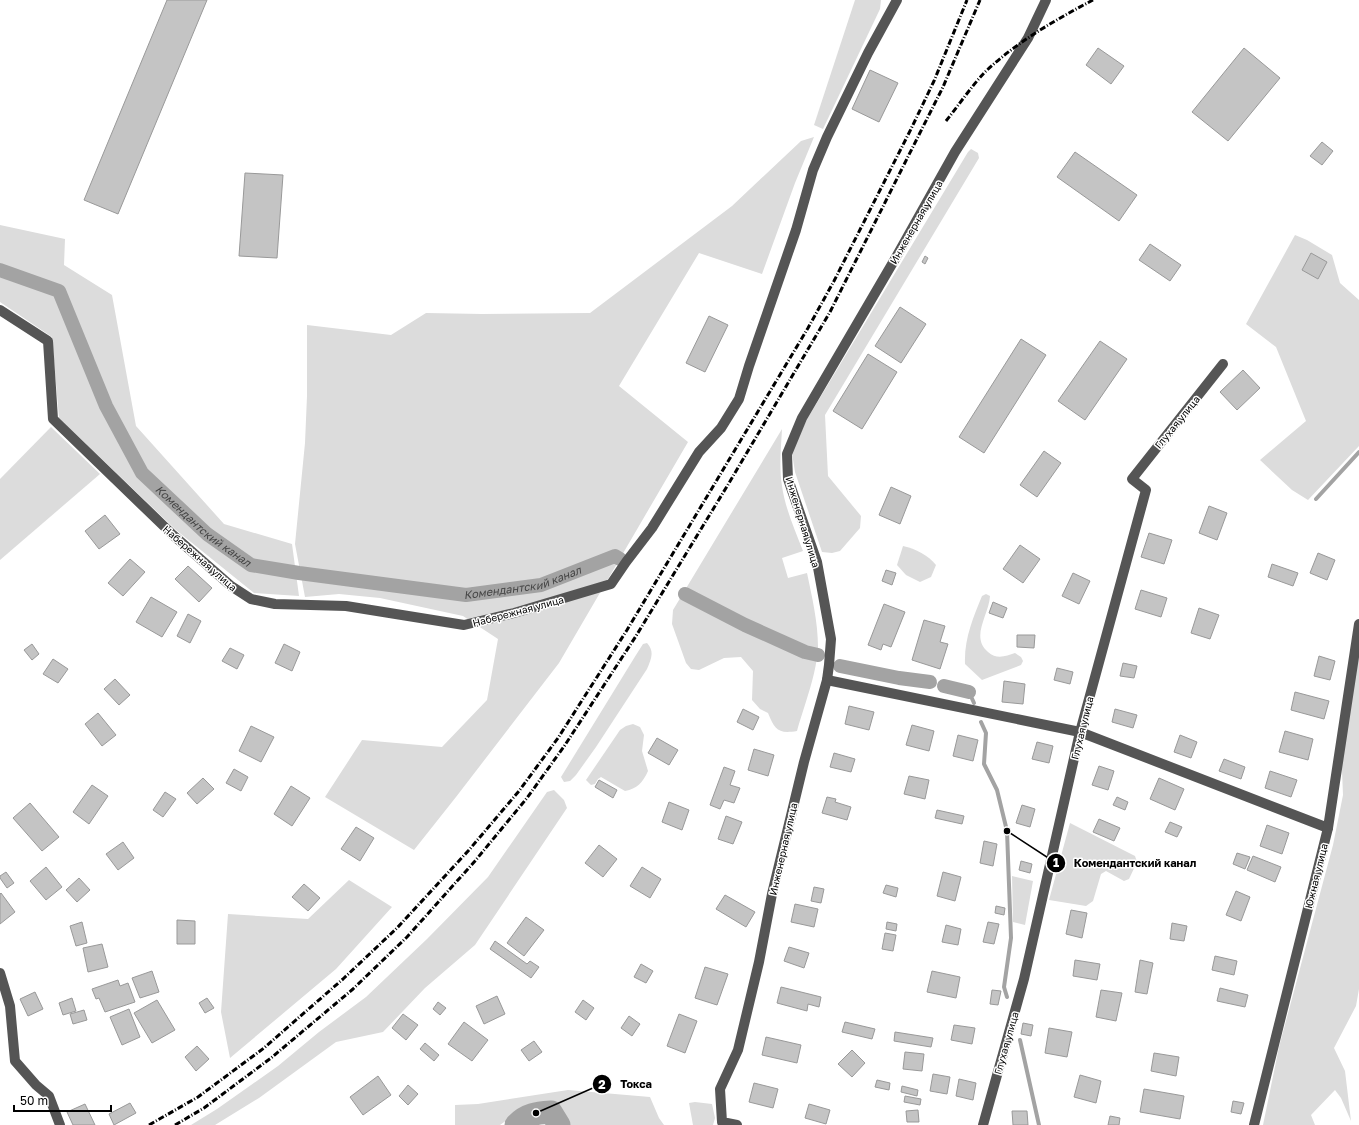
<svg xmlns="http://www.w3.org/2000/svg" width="1359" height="1125" viewBox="0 0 1359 1125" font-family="'Golos Text',sans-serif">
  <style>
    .green { fill: #dcdcdc }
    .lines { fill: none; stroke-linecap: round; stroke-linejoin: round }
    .stream { stroke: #a3a3a3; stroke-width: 4 }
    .canal { stroke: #a3a3a3; stroke-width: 14 }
    .river { stroke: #a3a3a3; stroke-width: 23 }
    .building { fill: #c4c4c4; stroke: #999 }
    .minor { stroke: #555; stroke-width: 10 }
    .rail { stroke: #000; stroke-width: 3; stroke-dasharray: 6 2 1 2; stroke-linecap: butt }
    .labels { text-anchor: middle; stroke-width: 3; stroke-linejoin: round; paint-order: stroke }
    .street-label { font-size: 10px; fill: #000; stroke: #fff }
    .water-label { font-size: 11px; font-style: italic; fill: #444; stroke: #fff }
    .leader { fill: none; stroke: #000; stroke-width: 1.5 }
    .callout-dot { fill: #000; stroke: #fff; stroke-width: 1.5 }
    .mark-label { font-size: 12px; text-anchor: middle; font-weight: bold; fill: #fff }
    .callout-label { font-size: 11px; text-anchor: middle; font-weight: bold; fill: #000; stroke: #fff; stroke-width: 3; stroke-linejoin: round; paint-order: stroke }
  </style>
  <rect width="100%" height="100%" fill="#fff"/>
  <g class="green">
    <path d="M855,0h26l-1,9 -57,120 -9,-4z"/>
    <path d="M814,137l-19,46 -33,91 -63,-21 -80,133 69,56 -129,221 -103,134 -42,53 -89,-53 37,-57 80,7 45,-47 11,-61 -35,-23 -83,-18 -41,-4 -34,3 -10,-53 10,-101 2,-47v-71l84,10 35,-22 56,1 108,-1 142,-107 69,-65z"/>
    <path d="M971,149l7,4 1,5 -154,257 3,61 33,40 -1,12 -20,23 -8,2 -10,-1 -27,-80 -3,-19 14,-32 162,-269z"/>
    <path d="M0,225l65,14 -1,26 48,30 24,131 88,98 68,20 7,52 -45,-3 -78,-63 -117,-112 -7,-81 -52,-35z"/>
    <path d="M1295,235l12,5 25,15 8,28 19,17v146l-51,54 -16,-10 -32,-30 46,-39 -30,-74 -30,-23z"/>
    <path d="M51,427l49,47 -100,86v-81z"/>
    <path d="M782,429c-1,19 -3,38 0,57 3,22 13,44 21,65l-21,7 6,20 19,-5c5,24 11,49 11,74 -1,26 -14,59 -21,84 -19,3 -22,-1 -29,-18l-8,-4 -8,-9 1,-29 -12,-14 -17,1 -25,12 -8,-1 -5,-6 -14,-39 1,-14z"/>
    <path d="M903,546c13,3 25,9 33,19l-5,12 -11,5 -14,-7 -9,-10z"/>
    <path d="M986,594l4,2c-1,19 -20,41 -2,56 9,8 18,4 27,1l6,4 2,4 -2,4 -39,15 -17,-16c-1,-25 8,-46 17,-68z"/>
    <path d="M647,643c8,9 4,16 0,26l-51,78 -20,28 -6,6 -6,1 -3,-5 75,-122 7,-11z"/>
    <path d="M1359,653v336l-3,17 -22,42 11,23 6,50 -10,-23 -6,-8 -24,25 4,10h-52l16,-78 54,-202 10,-50 -2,-49z"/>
    <path d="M633,724l7,3 4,8 -2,16 6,20c-5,11 -11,18 -23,20l-24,-14 -3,2 -3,5 -4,1 -5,-5 34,-50 6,-4z"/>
    <path d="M554,790l10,10 3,8 -92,137 -50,43 -42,44 -47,10 -77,56 -44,27h-24l26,-16 61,-43 41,-34 47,-35 61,-58 61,-62 59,-85z"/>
    <path d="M1070,823l65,33 2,6 -8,17 -5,2 -18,-10 -5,3 -8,27 -7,5 -37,-6z"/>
    <path d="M1012,876l21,5 -8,44 -12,-3z"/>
    <path d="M349,880l43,27 -56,62 -106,89 -9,-46 7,-98 80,5z"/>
    <path d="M568,1090l82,7 9,21 5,7h-102l-9,-15 -17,-1 -21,5 -15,11h-45v-20l23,-1z"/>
    <path d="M695,1102l17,2 3,14 -2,7h-20l-4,-22z"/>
  </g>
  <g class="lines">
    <g class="stream">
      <path d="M1316,499l43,-47"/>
      <path d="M969,692l5,11"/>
      <path d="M981,722l5,11 -2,31 13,26 10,41 4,107 -7,49 3,10"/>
      <path d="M1020,1040l19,85"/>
    </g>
    <g class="canal">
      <path id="s1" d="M0,270l59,21 47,115 36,67 65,61 44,31 48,8 167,22 75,-10 74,-29 5,3"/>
      <path d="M685,594l60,31 60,27 13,3"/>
      <path d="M840,666l59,12 31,4"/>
      <path d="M944,686l25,6"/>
    </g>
    <path class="river" d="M516,1125c10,-11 21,-12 35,-13l8,13"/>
  </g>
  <g class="building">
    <path d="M167,0h40l-89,214 -34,-14z"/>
    <path d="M1098,48l26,18 -13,18 -25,-19z"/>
    <path d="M1244,48l36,30 -52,63 -36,-29z"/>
    <path d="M870,70l28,13 -19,39 -27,-13z"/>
    <path d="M1322,142l11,9 -11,14 -12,-9z"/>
    <path d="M1075,152l62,43 -18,26 -62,-44z"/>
    <path d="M245,173l38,2 -6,83 -38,-2z"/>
    <path d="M1150,244l31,21 -11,16 -31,-21z"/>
    <path d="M1311,253l16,9 -9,17 -16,-9z"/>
    <path d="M925,256l3,2 -3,6 -3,-2z"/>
    <path d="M900,307l26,17 -25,39 -26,-17z"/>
    <path d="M709,316l19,9 -23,47 -19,-9z"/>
    <path d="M1021,339l25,16 -62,98 -25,-16z"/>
    <path d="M1100,341l27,18 -42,61 -27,-19z"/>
    <path d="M868,354l29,18 -35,57 -29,-18z"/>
    <path d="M1243,370l17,18 -23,22 -17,-18z"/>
    <path d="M1044,451l17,12 -24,34 -17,-12z"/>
    <path d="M891,487l20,9 -11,28 -21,-9z"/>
    <path d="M1209,506l18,7 -10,27 -18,-7z"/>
    <path d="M105,515l15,19 -21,15 -14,-18z"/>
    <path d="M1149,533l23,7 -8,24 -23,-7z"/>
    <path d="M1020,545l20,14 -17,24 -20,-14z"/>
    <path d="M1318,553l17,7 -8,20 -17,-7z"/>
    <path d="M130,559l15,13 -22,24 -15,-13z"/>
    <path d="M1272,564l26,9 -5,13 -25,-9z"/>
    <path d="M188,566l24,22 -13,14 -24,-23z"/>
    <path d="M886,570l10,3 -4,12 -10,-4z"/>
    <path d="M1073,573l17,8 -11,23 -17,-8z"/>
    <path d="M1141,590l26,8 -6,19 -26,-8z"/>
    <path d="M151,597l26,15 -15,25 -26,-15z"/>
    <path d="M993,602l14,6 -4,10 -14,-5z"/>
    <path d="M884,604l21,8 -14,35 -8,-3 -2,6 -13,-5z"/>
    <path d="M1199,608l20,7 -9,24 -19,-6z"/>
    <path d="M188,614l13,7 -11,22 -13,-7z"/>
    <path d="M924,620l21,6 -5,16 8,2 -8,25 -28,-9z"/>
    <path d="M1017,635h18l-1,13 -17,-1z"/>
    <path d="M32,644l7,10 -7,6 -8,-10z"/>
    <path d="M284,644l16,8 -8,19 -17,-8z"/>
    <path d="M230,648l14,7 -7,14 -15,-8z"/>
    <path d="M1319,656l16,5 -5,19 -16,-4z"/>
    <path d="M53,659l15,10 -10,14 -15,-9z"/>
    <path d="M1123,663l14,3 -3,12 -14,-2z"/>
    <path d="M1057,668l16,4 -3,12 -16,-4z"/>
    <path d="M115,679l15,16 -11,10 -15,-16z"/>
    <path d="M1004,681l21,3 -2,20 -21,-2z"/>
    <path d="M1295,692l34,9 -5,18 -33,-9z"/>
    <path d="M849,706l25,6 -5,18 -24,-6z"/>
    <path d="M743,709l16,8 -6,13 -16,-8z"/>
    <path d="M1115,709l22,6 -4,13 -21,-6z"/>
    <path d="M98,713l18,22 -14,11 -17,-22z"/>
    <path d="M912,725l22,6 -5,20 -23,-6z"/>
    <path d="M251,726l23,11 -13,25 -22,-11z"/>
    <path d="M1285,731l28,8 -5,21 -29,-8z"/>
    <path d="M958,735l20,5 -5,21 -20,-5z"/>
    <path d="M1180,735l17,7 -6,16 -17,-6z"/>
    <path d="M657,738l21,12 -9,15 -21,-12z"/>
    <path d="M1037,742l16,4 -4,17 -17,-4z"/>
    <path d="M754,749l20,6 -6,21 -20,-6z"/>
    <path d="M834,753l21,6 -4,13 -21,-5z"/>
    <path d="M1224,759l21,8 -4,12 -22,-8z"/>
    <path d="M1099,766l15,5 -6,19 -16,-5z"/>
    <path d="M724,767l11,4 -5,14 10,3 -6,15 -10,-3 -4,9 -10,-4z"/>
    <path d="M234,769l14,8 -7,14 -15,-8z"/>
    <path d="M1270,771l27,9 -6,17 -26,-9z"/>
    <path d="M909,776l20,4 -4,19 -21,-5z"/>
    <path d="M203,778l11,11 -17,15 -10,-11z"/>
    <path d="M1159,778l25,11 -9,21 -25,-11z"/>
    <path d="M599,780l18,10 -4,8 -18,-11z"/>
    <path d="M92,785l16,11 -19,28 -16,-12z"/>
    <path d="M291,786l19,12 -18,28 -18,-12z"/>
    <path d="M165,792l11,7 -13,18 -10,-7z"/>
    <path d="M827,797l9,2 -1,3 16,5 -4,13 -25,-7z"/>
    <path d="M1117,797l11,5 -3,8 -12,-5z"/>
    <path d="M669,802l20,8 -7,20 -20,-8z"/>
    <path d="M30,803l29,34 -17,14 -29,-33z"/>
    <path d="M1022,805l13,4 -5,18 -14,-4z"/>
    <path d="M937,810l27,6 -2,8 -27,-6z"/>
    <path d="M726,816l16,6 -9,22 -15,-5z"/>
    <path d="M1099,819l21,9 -6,13 -21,-9z"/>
    <path d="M1170,822l12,5 -5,10 -12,-5z"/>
    <path d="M1267,825l22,8 -7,21 -22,-8z"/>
    <path d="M356,827l18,11 -14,23 -19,-12z"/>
    <path d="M984,841l13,3 -4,22 -13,-3z"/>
    <path d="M123,842l11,16 -16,12 -12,-16z"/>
    <path d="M599,845l18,14 -14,18 -18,-14z"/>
    <path d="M1237,853l13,4 -5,12 -12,-5z"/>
    <path d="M1253,856l28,11 -6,15 -28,-12z"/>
    <path d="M1021,861l11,3 -2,9 -11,-3z"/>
    <path d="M46,867l16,20 -16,13 -16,-19z"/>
    <path d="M642,867l19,12 -11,19 -20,-12z"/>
    <path d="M6,872l8,11 -7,5 -7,-10v-2z"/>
    <path d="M943,872l18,5 -6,24 -18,-5z"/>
    <path d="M79,878l11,12 -13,12 -11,-12z"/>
    <path d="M304,884l16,14 -12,13 -16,-14z"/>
    <path d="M886,885l12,3 -2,9 -13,-4z"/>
    <path d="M814,887l10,2 -3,14 -10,-2z"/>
    <path d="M1236,891l14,6 -9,24 -15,-6z"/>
    <path d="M1,893l14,19 -15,12v-30z"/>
    <path d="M725,895l30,17 -9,15 -30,-18z"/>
    <path d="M795,904l23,5 -4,18 -23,-5z"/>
    <path d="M996,906l9,2 -1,7 -9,-2z"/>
    <path d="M1071,910l16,3 -5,25 -16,-4z"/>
    <path d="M526,917l18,13 -20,26 -17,-13z"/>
    <path d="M177,920l18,1v23h-18z"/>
    <path d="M82,922l5,21 -11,3 -6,-20z"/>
    <path d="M887,922l10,2 -1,7 -10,-2z"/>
    <path d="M988,922l11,2 -5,20 -11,-2z"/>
    <path d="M1172,923l15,3 -3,15 -14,-2z"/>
    <path d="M946,925l15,4 -3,16 -16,-3z"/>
    <path d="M885,933l11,2 -3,16 -11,-2z"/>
    <path d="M495,941l32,23 3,-3 9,6 -8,11 -41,-29z"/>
    <path d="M102,944l6,23 -20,5 -5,-24z"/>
    <path d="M789,947l20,6 -5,15 -20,-7z"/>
    <path d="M1215,956l22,5 -3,14 -22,-5z"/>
    <path d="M1075,960l25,4 -3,16 -24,-4z"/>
    <path d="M1140,960l13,3 -6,31 -12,-2z"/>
    <path d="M641,964l12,7 -7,12 -12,-6z"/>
    <path d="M705,967l23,7 -11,31 -22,-7z"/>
    <path d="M152,971l7,21 -19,6 -8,-20z"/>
    <path d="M932,971l28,6 -4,21 -29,-6z"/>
    <path d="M118,980l2,6 8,-3 7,19 -30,10 -6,-14 -3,1 -4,-10z"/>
    <path d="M781,987l40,10 -2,10 -11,-3 -1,7 -30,-8z"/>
    <path d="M1220,988l28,7 -3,12 -28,-6z"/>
    <path d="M992,990l9,1 -3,14 -8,-1z"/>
    <path d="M1101,990l21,3 -6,28 -20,-4z"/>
    <path d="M35,992l8,17 -15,7 -8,-17z"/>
    <path d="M497,996l8,18 -21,10 -8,-18z"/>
    <path d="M72,998l4,13 -13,4 -4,-12z"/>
    <path d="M207,998l7,10 -9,5 -6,-10z"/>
    <path d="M157,1000l18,30 -23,13 -18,-30z"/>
    <path d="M583,1000l11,8 -8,12 -11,-8z"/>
    <path d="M438,1002l8,6 -6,7 -7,-6z"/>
    <path d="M129,1009l11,28 -18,8 -12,-28z"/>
    <path d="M84,1010l3,10 -14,4 -3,-10z"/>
    <path d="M403,1014l15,11 -12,15 -14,-12z"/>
    <path d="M679,1014l18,7 -12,32 -18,-7z"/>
    <path d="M629,1016l11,8 -8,12 -11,-8z"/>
    <path d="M464,1022l24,18 -16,21 -24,-17z"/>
    <path d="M845,1022l30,7 -3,10 -30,-7z"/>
    <path d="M1023,1023l10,2 -2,11 -10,-2z"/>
    <path d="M954,1025l21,3 -3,16 -21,-4z"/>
    <path d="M1049,1028l23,4 -5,25 -22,-4z"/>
    <path d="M895,1032l38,6 -2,9 -37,-6z"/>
    <path d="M766,1037l35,8 -4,18 -35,-8z"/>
    <path d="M534,1041l8,11 -13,9 -8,-11z"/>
    <path d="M425,1043l14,12 -5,6 -14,-12z"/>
    <path d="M197,1046l12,13 -13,12 -11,-14z"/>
    <path d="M852,1050l13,13 -13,14 -14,-13z"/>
    <path d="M905,1052l19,2 -2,17 -19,-2z"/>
    <path d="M1154,1053l25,4 -3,19 -25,-5z"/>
    <path d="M933,1074l17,3 -3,17 -17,-3z"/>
    <path d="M1080,1075l21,6 -5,22 -22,-6z"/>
    <path d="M378,1076l13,19 -28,20 -13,-18z"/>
    <path d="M959,1079l17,4 -3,17 -17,-4z"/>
    <path d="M877,1080l13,3 -1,7 -14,-3z"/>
    <path d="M754,1083l24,6 -5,19 -24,-6z"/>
    <path d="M408,1085l10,9 -10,11 -9,-9z"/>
    <path d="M902,1086l16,4 -1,6 -16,-4z"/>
    <path d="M1144,1089l40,7 -4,23 -40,-7z"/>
    <path d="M905,1096l16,3 -1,6 -16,-3z"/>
    <path d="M1233,1101l11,2 -3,11 -10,-2z"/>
    <path d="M130,1103l6,10 -22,12 -5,-11z"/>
    <path d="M85,1104l10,21h-22l-6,-13z"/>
    <path d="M809,1104l21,6 -4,14 -21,-6z"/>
    <path d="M918,1110l1,12h-12l-1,-11z"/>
    <path d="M1012,1111h15l1,14h-15z"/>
    <path d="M1110,1116l10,2 -1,7h-11z"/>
  </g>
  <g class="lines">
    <g class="minor">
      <path d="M0,310l48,31 5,78 120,116 58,51 20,13 24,5 71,2 118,19 50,-12 97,-29 15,-22 26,-34 47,-76 22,-24 18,-29 10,-33 47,-136 17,-60 14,-33 41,-84 29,-53"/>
      <path d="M827,680l253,52 248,96"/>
      <path d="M0,973l10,33 5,55 21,24 13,11 11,29"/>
      <path d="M737,1125l-15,-3 -2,-33 18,-39 21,-88 13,-68 32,-132 23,-82 2,-15 2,-26 -14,-77 -29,-83 -1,-25 15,-36 93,-159 60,-107 73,-114 18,-38"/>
      <path d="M983,1125l41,-146 56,-247 66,-242 -14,-11 91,-115"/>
      <path d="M1254,1125l74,-297 31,-204"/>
    </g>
    <g class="rail">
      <path d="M946,121c12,-15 25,-34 38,-48 31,-30 71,-53 109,-73"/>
      <path d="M149,1125l49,-28 66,-49 79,-69 54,-51 72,-78 50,-59 39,-53 69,-108 181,-302 26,-47 77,-152 23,-48 33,-81"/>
      <path d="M175,1125l29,-17 67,-50 82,-69 54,-52 68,-76 52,-63 38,-53 71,-109 93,-153 101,-171 113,-225 37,-87"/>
    </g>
  </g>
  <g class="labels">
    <g class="street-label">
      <text transform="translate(916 222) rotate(-60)" y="4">Инженерная улица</text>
      <text transform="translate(1177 422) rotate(-51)" y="4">Глухая улица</text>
      <text transform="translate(803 522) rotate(73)" y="4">Инженерная улица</text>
      <text transform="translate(200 558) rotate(41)" y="4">Набережная улица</text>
      <text transform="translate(518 611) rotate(-15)" y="4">Набережная улица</text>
      <text transform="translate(1082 728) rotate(-76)" y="4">Глухая улица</text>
      <text transform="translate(783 849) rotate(-77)" y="4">Инженерная улица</text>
      <text transform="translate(1316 876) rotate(-76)" y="4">Южная улица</text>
      <text transform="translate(1006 1043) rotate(-74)" y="4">Глухая улица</text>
    </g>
    <g class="water-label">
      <text dy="4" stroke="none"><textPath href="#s1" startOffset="344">Комендантский канал</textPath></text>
      <text dy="4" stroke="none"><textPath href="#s1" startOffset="681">Комендантский канал</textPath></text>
    </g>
  </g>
  <path class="leader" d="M1007 831L1056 863M536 1113L602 1084"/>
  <g class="callout-dot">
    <circle cx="1007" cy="831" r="4"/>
    <circle cx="536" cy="1113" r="4"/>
    <circle cx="1056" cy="863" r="10"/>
    <circle cx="602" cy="1084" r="10"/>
  </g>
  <g class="mark-label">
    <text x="1056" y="867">1</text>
    <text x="602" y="1089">2</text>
  </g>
  <g class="callout-label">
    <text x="1135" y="867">Комендантский канал</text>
    <text x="636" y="1088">Токса</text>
  </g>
  <path d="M14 1105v6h97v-6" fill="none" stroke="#000000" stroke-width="2"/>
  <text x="20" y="1105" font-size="12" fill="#000000" stroke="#ffffff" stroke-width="3" paint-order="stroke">50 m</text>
</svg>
